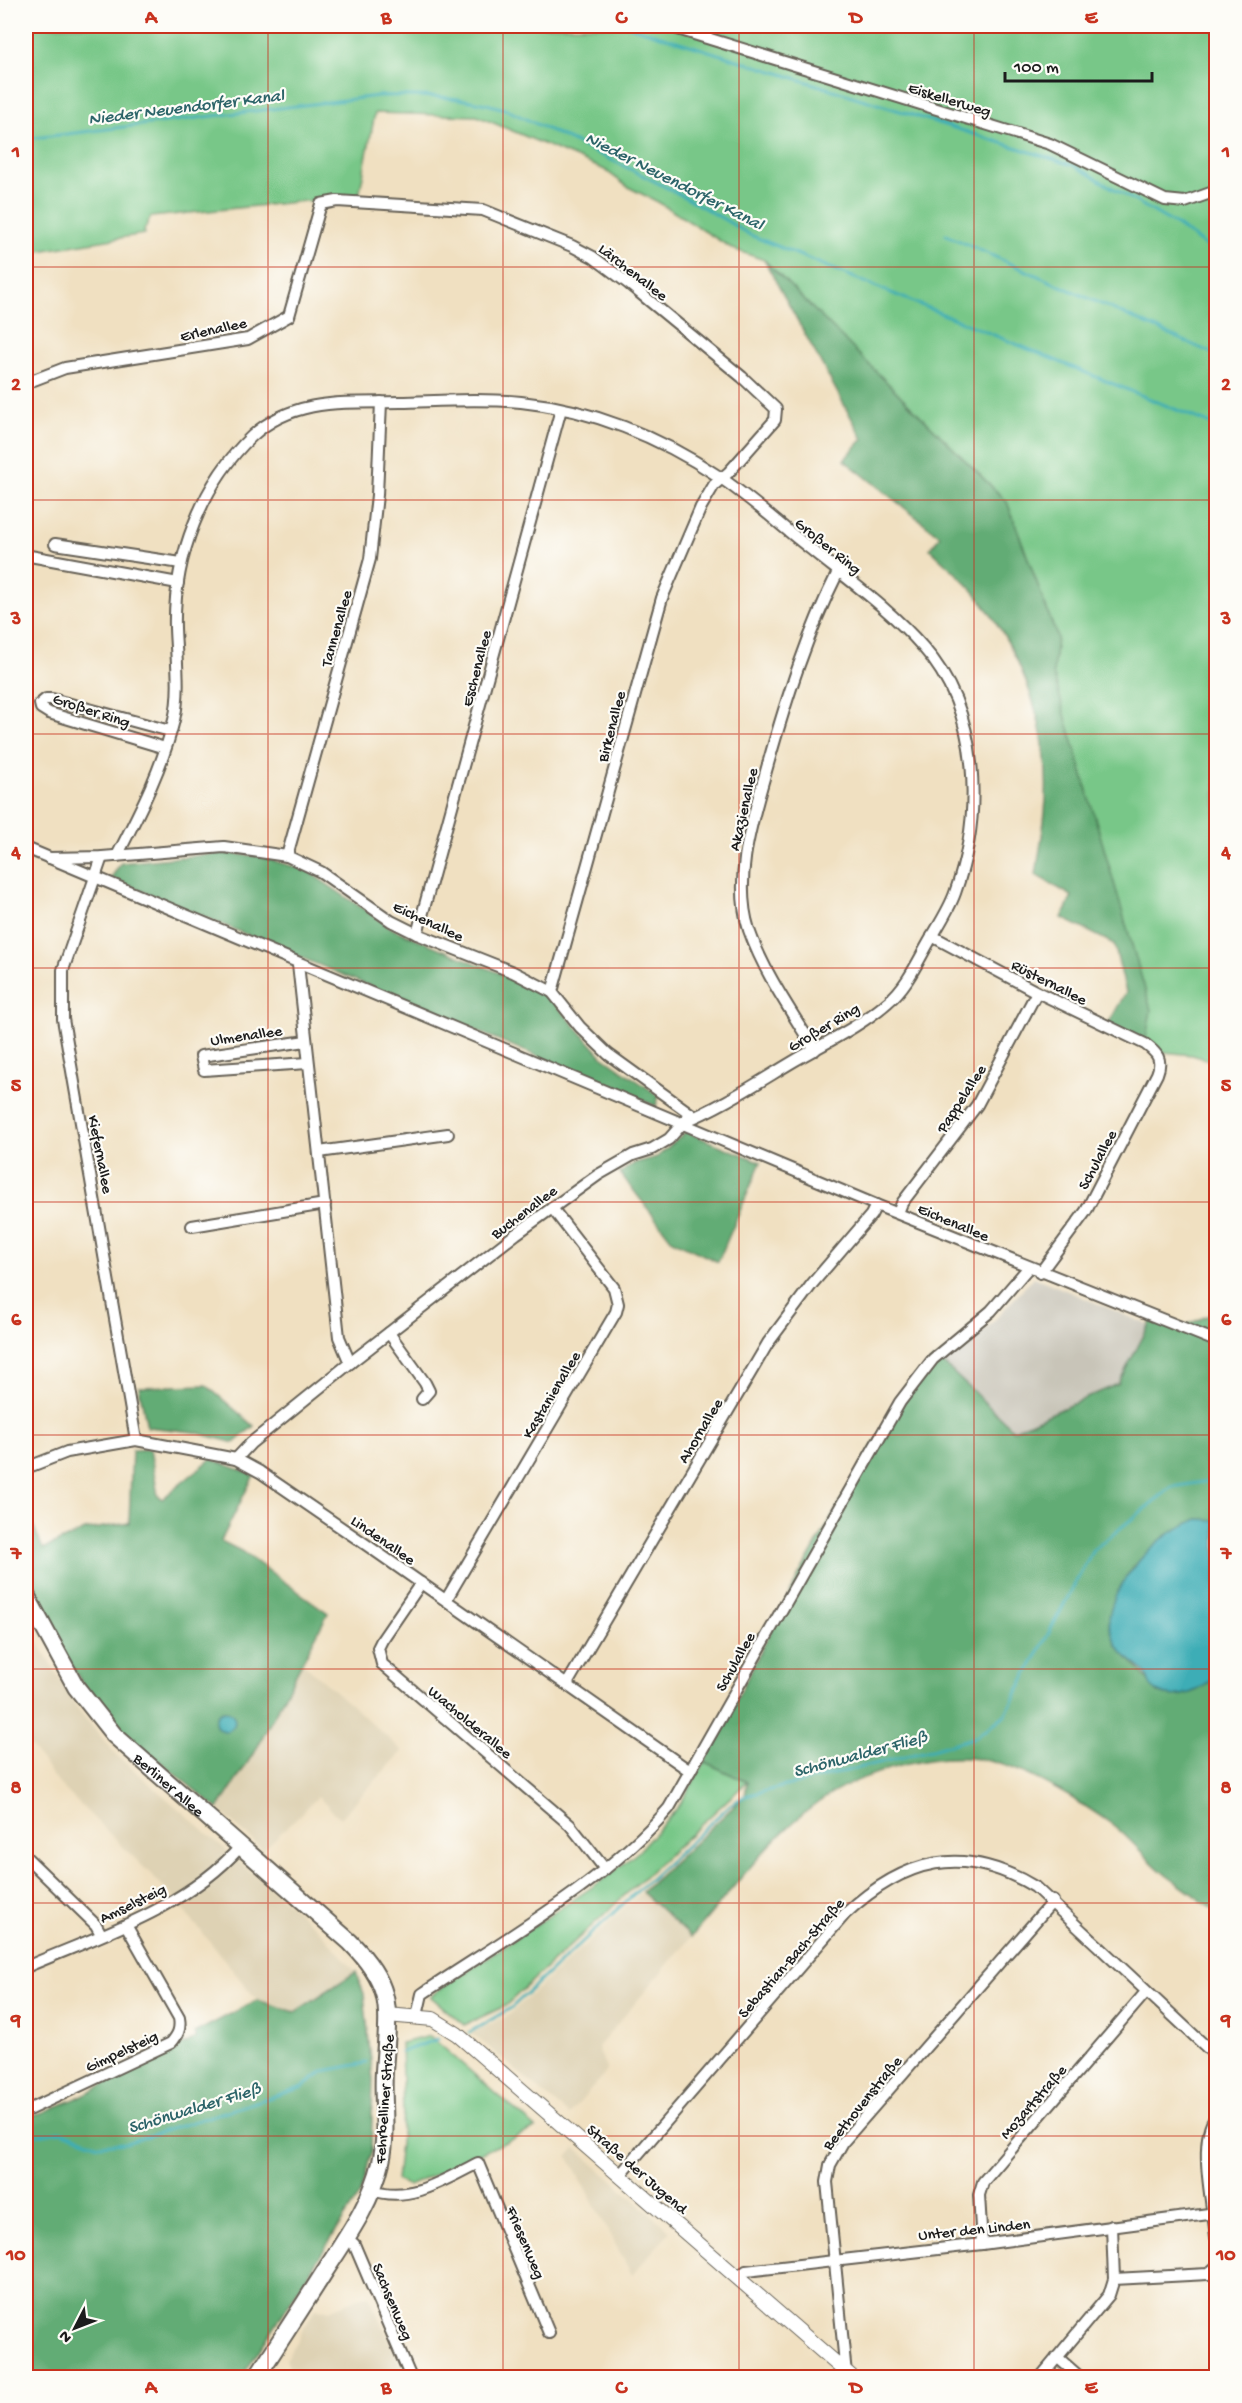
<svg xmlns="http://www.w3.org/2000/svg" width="1242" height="2403" viewBox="0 0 1242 2403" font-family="'Gochi Hand',sans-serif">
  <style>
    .built { fill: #ded2b4 }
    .industrial { fill: #c8c4b8 }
    .green { fill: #78c788; stroke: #4a7252; stroke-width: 1.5 }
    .forest { fill: #62ac74; stroke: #3f6448; stroke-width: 1.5 }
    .water { fill: #3cadb6; stroke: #2c6469; stroke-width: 1.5 }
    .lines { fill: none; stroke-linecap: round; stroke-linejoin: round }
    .stream { stroke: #3cadb6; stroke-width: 3 }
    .minor-casing { stroke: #666156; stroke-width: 14 }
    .tertiary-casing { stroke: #666156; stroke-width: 16 }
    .secondary-casing { stroke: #666156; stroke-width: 20 }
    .minor { stroke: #fff; stroke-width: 10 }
    .tertiary { stroke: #fff; stroke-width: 14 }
    .secondary { stroke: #fff; stroke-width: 16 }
    .grid { fill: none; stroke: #c8321e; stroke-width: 1.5; stroke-opacity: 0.55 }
    .labels { text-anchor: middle; stroke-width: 4.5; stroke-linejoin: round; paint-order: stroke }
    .street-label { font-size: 16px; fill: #1c1c1c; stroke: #fdfcf7 }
    .water-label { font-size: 18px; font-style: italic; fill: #2c6469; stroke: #fdfcf7 }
    .neatline { fill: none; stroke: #c8321e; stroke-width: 2 }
    .grid-label { font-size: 20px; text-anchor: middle; font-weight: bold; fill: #c8321e }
  </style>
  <rect width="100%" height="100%" fill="#fdfcf7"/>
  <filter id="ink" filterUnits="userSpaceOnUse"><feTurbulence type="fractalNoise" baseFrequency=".0167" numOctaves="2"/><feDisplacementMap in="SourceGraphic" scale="12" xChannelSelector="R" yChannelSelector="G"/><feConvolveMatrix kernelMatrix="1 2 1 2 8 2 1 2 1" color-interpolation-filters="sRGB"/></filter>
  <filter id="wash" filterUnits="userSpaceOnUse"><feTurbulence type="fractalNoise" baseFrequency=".008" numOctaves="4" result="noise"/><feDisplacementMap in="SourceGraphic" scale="24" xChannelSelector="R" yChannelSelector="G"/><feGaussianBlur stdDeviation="1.35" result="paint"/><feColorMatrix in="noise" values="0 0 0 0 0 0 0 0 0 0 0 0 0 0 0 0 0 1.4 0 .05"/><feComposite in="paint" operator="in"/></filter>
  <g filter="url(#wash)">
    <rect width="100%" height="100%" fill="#f0e0c1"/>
    <g class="built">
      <path d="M38,1642l37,63 40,49 205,177 36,41 -61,40 -38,-12 -86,-106 -112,-110 -33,-44v-92z"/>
      <path d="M302,1662l101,89 -63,67 -22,-21 -55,53 -45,-41 40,-63z"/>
      <path d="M642,1892l49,45 -93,110 9,24 -38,44 -97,-82 37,-18z"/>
      <path d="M575,2148l95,83 -38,44 -64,-119z"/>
      <path d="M363,2296h6l37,81h-112l-8,-18 29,-50 14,1z"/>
    </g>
    <path class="industrial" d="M1034,1277l115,48 -31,59 -104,46 -71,-67 47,-38z"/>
    <g class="green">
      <path d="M26,26h1190v1036l-24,-7 -37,-4 -10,-7 -92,-371 4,-36 -50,-135 -243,-242 -31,-11 -75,-47 -30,-15 -23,-17 -128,-54 -102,-3 -16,83 -22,5h-32l-154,16 -7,13 1,4 -119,19z"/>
      <path d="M705,1762l42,20 -242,224 -41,19 -34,-29 177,-119 31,-25 41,-46z"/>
      <path d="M430,2036l106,92 -127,58 -13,-6 7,-65 -2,-72z"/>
    </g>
    <g class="forest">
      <path d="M764,260l243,242 50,135 -4,36 98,337 -6,34 -38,-18 19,-34 -12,-48 -52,-26 10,-22 -36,-21c3,-21 7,-42 9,-63 8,-76 -20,-154 -66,-214 -13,-18 -33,-33 -49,-49l10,-13 -96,-76 19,-21z"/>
      <path d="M223,853l34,3 49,14 87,59 145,60 14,11 50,56 57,40 -3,10 -545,-228 10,-15z"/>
      <path d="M686,1132l75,30 -43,100 -46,-22 -52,-67 15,-10 22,-6z"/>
      <path d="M1216,1312v208l-19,-1 -30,16 -34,32 -8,12 -9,65c13,18 30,30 42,49 24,3 42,1 58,-17v237c-15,-14 -33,-25 -50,-38 -19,-15 -34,-35 -53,-50 -32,-23 -78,-51 -116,-62 -54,-16 -133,8 -178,39 -50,35 -88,90 -128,135l-49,-45 103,-96 2,-14 -42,-20 95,-189 71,-125 62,-89 10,4 71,67 104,-46 36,-68 28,11z"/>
      <path d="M206,1385l48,41 -20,17 -40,-11 -47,-5 -8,-40z"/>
      <path d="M150,1449l8,47 4,3 49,-40 43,16 -33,66 20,10 87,62 -70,133 -40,63 -60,-49 1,8 -31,-28 -42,-50 -40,-68 -20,-44v-70l17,41 42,-19 44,-7 3,-73z"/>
      <path d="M356,1972l8,22 9,86 -2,74 -11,40 -118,183h-216v-258l49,-20 121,-61 -2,-5 63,-33 38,12z"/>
    </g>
    <g class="water">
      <path d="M1198,1519l18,1v156c-13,14 -38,26 -58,16 -9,-4 -8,-11 -12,-18 -8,-10 -21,-15 -29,-29 -3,-6 -9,-20 -8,-26 2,-29 36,-70 60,-85 9,-6 19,-10 29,-15z"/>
      <circle cx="225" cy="1721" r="10"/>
    </g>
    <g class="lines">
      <g class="stream">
        <path d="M629,26l446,140 103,60 38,27"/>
        <path d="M26,139l352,-43c44,-1 85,0 127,13 83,40 167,77 245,126l466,191"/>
        <path d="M946,235l270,120"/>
        <path d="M470,2032l41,-24 219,-203 15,-9 190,-47 41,-12 29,-22 88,-165 79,-63 44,-7"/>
        <path d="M401,2052l37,-13"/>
        <path d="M26,2137l35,-6 38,14 27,-2 177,-56 21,-16 42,-8"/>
      </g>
    </g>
  </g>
  <g filter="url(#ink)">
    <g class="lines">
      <g class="minor-casing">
        <g id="minor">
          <path d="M668,26l382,118 115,56 20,2 31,-11"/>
          <path d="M26,383l39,-15 183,-29 41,-23 32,-112 16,-3 146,9 89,36 21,11 36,27 113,93 34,32 -1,11 -46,52 -15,13 -13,22 -39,91 -110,394"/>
          <path d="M55,544l126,19"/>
          <path d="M26,558l4,-2 148,27"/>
          <path d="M165,748l-116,-35 -8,-5 -1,-4 6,-5h6l118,32"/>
          <path d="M26,848l850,357 340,136"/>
          <path d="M117,856c23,-45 45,-87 57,-136 7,-30 2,-62 1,-92 -2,-69 27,-145 77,-192 43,-39 95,-33 149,-34 39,-1 80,-4 120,0 70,7 139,35 197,74 33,22 63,50 94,74 37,30 80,61 111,97 58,65 60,167 32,246 -6,17 -17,33 -26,49 -12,21 -22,44 -41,60 -27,24 -63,41 -94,59 -37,22 -73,46 -113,62"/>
          <path d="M287,856l83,-297 7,-64 4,-93"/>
          <path d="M102,857l-39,113v49l73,421"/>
          <path d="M49,858l53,-1 122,-10 63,9 34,16 70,49 26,13 96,38 39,20 28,35 28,27 83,60 -22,25 -17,10 -19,6 -35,20 -82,59 -166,129 -99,80 -15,16"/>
          <path d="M417,934l144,-525"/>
          <path d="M932,936l105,56 108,52c12,9 18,15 12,30l-71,137 -46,62"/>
          <path d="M298,964l41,373 11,26"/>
          <path d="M306,1041l-105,15 3,14 104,-7"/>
          <path d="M815,1050c-24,-39 -51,-77 -66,-120 -17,-53 5,-115 19,-166 19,-67 39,-130 70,-192"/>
          <path d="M319,1152l129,-18"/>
          <path d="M898,1213l4,-10 75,-98 60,-113"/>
          <path d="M192,1226l133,-22"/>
          <path d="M389,1333l36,50 4,8 -7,8"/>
          <path d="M26,1468l41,-16 69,-12 100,19 24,13 108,74 322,225"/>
          <path d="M421,1583l-39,57 -4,8 4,16 188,161 35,44"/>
          <path d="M446,1600l170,-288 2,-8 -4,-16 -62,-80"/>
          <path d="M567,1684l201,-341 44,-59 59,-69 5,-10"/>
          <path d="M26,1857l70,68 5,9"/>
          <path d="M26,1967c74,-32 159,-58 214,-120"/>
          <path d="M417,2016l5,-22c82,-55 184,-112 247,-186l231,-406 33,-43 58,-48 37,-43"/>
          <path d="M26,2111l145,-68c7,-8 10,-14 8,-25l-53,-93"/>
          <path d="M1216,2117c-19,23 -3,89 0,120"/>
          <path d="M620,2175l225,-261c59,-55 118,-71 190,-27l181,169"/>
          <path d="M372,2190c38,13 72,-10 106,-27l71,170"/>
          <path d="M346,2238l8,6 57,134"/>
          <path d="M982,2244l-3,-49 4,-13 163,-190"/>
          <path d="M738,2277l8,-6 236,-27 234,-31"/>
          <path d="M1114,2279l94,-5 8,-7"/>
          <path d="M1057,2357l24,21"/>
          <path d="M846,2374l-19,-192 3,-17 13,-23 210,-241"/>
          <path d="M1040,2378l69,-83 5,-16 -2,-53"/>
        </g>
      </g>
      <g class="tertiary-casing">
        <path id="tertiary" d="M387,2015l46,4 24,15 396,344"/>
      </g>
      <g class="secondary-casing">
        <g id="secondary">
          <path id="s1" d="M26,1595l50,92 38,48 236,207c46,47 38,68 34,129 -2,30 4,61 -3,91 -9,40 -34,75 -56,109 -22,35 -46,71 -69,107"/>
        </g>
      </g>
      <use href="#minor" class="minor"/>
      <use href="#tertiary" class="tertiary"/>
      <use href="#secondary" class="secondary"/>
    </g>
  </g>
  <path class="grid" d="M268,26v2352M503,26v2352M739,26v2352M974,26v2352M26,267h1190M26,500h1190M26,734h1190M26,968h1190M26,1202h1190M26,1435h1190M26,1669h1190M26,1903h1190M26,2136h1190"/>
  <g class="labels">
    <g class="street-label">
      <text transform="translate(950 98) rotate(17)" y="6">Eiskellerweg</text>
      <text transform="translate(634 271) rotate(38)" y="6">Lärchenallee</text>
      <text transform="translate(213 328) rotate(-12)" y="6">Erlenallee</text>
      <text transform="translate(829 545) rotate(39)" y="6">Großer Ring</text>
      <text transform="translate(335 628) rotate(-74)" y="6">Tannenallee</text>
      <text transform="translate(475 668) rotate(-75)" y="6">Eschenallee</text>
      <text transform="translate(92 709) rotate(18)" y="6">Großer Ring</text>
      <text transform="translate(610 726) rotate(-75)" y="6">Birkenallee</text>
      <text transform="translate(742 809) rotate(-77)" y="6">Akazienallee</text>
      <text transform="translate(429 920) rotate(25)" y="6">Eichenallee</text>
      <text transform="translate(1050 981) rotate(27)" y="6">Rüsternallee</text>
      <text transform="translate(823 1026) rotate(-31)" y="6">Großer Ring</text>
      <text transform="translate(246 1034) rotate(-8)" y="6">Ulmenallee</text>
      <text transform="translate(960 1098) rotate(-57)" y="6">Pappelallee</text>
      <text transform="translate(102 1154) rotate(79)" y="6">Kiefernallee</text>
      <text transform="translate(1096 1159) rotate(-62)" y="6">Schulallee</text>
      <text transform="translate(523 1211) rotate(-37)" y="6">Buchenallee</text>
      <text transform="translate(954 1221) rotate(23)" y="6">Eichenallee</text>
      <text transform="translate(550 1394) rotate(-59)" y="6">Kastanienallee</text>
      <text transform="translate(699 1430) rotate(-59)" y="6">Ahornallee</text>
      <text transform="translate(384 1539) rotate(35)" y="6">Lindenallee</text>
      <text transform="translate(734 1661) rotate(-61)" y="6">Schulallee</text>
      <text transform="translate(471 1721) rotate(40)" y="6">Wacholderallee</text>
      <text dy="6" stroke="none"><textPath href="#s1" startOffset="240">Berliner Allee</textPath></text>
      <text transform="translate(132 1902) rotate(-26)" y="6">Amselsteig</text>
      <text transform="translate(790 1957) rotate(-49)" y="6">Sebastian-Bach-Straße</text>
      <text transform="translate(121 2050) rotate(-25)" y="6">Gimpelsteig</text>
      <text transform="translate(383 2099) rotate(-86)" y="6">Fehrbelliner Straße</text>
      <text transform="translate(1032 2101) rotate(-49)" y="6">Mozartstraße</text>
      <text transform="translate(861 2102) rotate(-51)" y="6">Beethovenstraße</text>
      <text transform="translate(638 2168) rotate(41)" y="6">Straße der Jugend</text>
      <text transform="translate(974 2228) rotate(-6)" y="6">Unter den Linden</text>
      <text transform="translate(527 2242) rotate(67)" y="6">Friesenweg</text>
      <text transform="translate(394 2301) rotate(67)" y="6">Sachsenweg</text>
    </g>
    <g class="water-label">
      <text transform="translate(186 106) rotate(-7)" y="6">Nieder Neuendorfer Kanal</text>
      <text transform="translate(675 180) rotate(27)" y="6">Nieder Neuendorfer Kanal</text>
      <text transform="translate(860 1753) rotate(-15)" y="6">Schönwalder Fließ</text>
      <text transform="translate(194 2107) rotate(-17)" y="6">Schönwalder Fließ</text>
    </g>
  </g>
  <rect width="1242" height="2403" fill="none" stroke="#fdfcf7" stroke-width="66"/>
  <g transform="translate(75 2328) rotate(228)" stroke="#fdfcf7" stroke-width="4.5" paint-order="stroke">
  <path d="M0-4.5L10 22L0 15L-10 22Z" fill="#1c1c1c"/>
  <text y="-9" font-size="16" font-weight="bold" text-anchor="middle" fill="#1c1c1c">N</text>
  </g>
  <path d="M1005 72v9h147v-9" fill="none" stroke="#1c1c1c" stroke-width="3"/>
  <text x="1014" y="72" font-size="18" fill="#1c1c1c" stroke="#fdfcf7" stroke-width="4.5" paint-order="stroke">100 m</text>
  <rect x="33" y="33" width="1176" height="2337" class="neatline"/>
  <g class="grid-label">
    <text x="151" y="23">A</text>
    <text x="386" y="23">B</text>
    <text x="621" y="23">C</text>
    <text x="856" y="23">D</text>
    <text x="1091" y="23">E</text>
    <text x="16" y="157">1</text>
    <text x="1226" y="157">1</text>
    <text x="16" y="390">2</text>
    <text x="1226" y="390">2</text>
    <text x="16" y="624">3</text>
    <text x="1226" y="624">3</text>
    <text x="16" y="858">4</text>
    <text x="1226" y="858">4</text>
    <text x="16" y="1091">5</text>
    <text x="1226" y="1091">5</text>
    <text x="16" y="1325">6</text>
    <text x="1226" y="1325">6</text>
    <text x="16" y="1559">7</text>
    <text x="1226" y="1559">7</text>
    <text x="16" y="1793">8</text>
    <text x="1226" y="1793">8</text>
    <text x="16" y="2026">9</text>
    <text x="1226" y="2026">9</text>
    <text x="16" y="2260">10</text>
    <text x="1226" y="2260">10</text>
    <text x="151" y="2393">A</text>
    <text x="386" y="2393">B</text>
    <text x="621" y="2393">C</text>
    <text x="856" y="2393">D</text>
    <text x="1091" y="2393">E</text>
  </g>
</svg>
